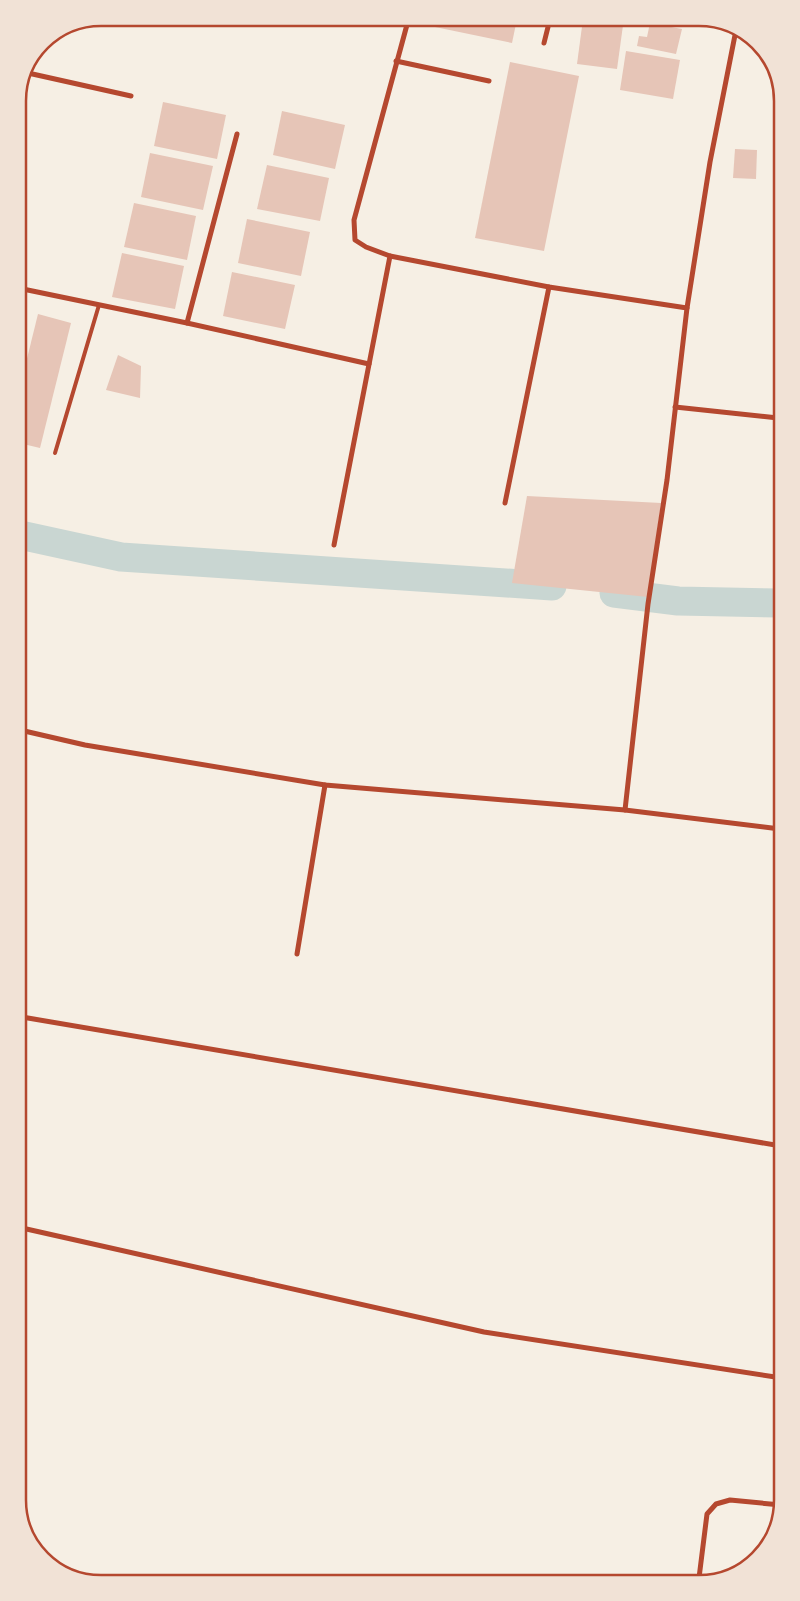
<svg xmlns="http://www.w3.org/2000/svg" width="800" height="1601" viewBox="0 0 800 1601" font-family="Merriweather,serif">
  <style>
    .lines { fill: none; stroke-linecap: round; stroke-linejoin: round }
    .canal { stroke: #c9d6d2; stroke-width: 29 }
    .building { fill: #e6c5b7 }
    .service { stroke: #b5482f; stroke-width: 4 }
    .minor { stroke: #b5482f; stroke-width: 5 }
    .rim { fill: none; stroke: #b5482f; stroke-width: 2.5 }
  </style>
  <rect width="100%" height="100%" fill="#f6efe4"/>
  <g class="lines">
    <g class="canal">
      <path d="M20,535l101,22 431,29"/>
      <path d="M614,593l64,8 101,2"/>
    </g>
  </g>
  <g class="building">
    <path d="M624,18l-7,51 -40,-5 6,-45z"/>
    <path d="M517,19l-5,24 -77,-16 1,-7z"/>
    <path d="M650,23l32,6 -6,25 -39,-8 2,-10 8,1z"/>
    <path d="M626,51l54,9 -7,39 -53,-9z"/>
    <path d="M510,62l69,14 -35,175 -69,-13z"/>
    <path d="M163,102l63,13 -9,44 -63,-13z"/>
    <path d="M282,111l63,14 -10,44 -62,-14z"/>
    <path d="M735,149l22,1 -1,29 -23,-1z"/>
    <path d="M150,153l63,13 -10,44 -62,-13z"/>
    <path d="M267,165l62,13 -9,43 -63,-12z"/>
    <path d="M134,203l62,13 -9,44 -63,-13z"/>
    <path d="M247,219l63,13 -9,44 -63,-13z"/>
    <path d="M122,253l62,13 -9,43 -63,-12z"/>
    <path d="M232,272l63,13 -10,44 -62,-13z"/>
    <path d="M38,314l33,9 -31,125 -21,-5v-52z"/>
    <path d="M19,348l8,2 -7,28h-1z"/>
    <path d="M118,355l23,11 -1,32 -34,-8z"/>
    <path d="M527,496l134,7 -13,94 -136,-14z"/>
  </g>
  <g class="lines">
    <path class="service" d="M55,453l44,-148"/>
    <g class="minor">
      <path d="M408,21l-54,199 1,20 11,7 24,9 159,31 138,21"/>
      <path d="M544,43l6,-24"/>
      <path d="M396,61l93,20"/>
      <path d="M28,73l103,23"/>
      <path d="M18,288l169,35 182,41"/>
      <path d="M187,323l50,-189"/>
      <path d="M675,407l103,11"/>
      <path d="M505,503l44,-216"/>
      <path d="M334,545l56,-289"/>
      <path d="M20,730l65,15 240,40 300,25 155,19"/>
      <path d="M625,810l23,-206 19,-124 20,-172 23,-146 26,-132"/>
      <path d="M297,954l28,-169"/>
      <path d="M22,1017l759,129"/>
      <path d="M22,1228l462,104 298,46"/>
      <path d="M699,1578l8,-64 9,-10 14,-4 51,5"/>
    </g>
  </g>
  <path d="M0 0H800V1601H0ZM101 26H699A75 75 0 0 1 774 101V1500A75 75 0 0 1 699 1575H101A75 75 0 0 1 26 1500V101A75 75 0 0 1 101 26Z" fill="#f1e2d6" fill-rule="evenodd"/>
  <path class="rim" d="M101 26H699A75 75 0 0 1 774 101V1500A75 75 0 0 1 699 1575H101A75 75 0 0 1 26 1500V101A75 75 0 0 1 101 26Z"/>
</svg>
